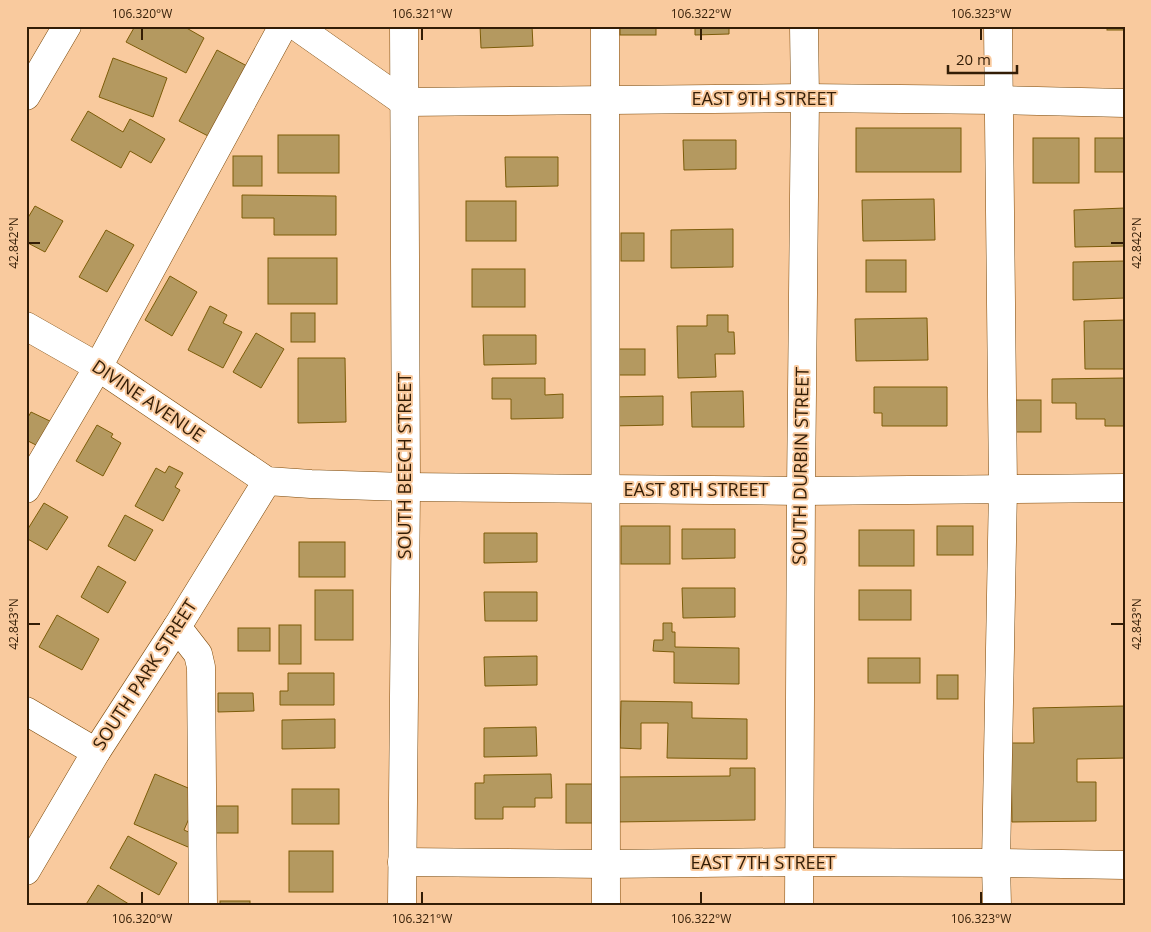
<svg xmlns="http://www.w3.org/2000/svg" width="1151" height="932" viewBox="0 0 1151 932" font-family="'Open Sans',sans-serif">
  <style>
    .building { fill: #b49960; stroke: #7c5c09 }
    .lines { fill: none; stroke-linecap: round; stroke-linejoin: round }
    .minor-casing { stroke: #7b4808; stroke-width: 29 }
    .minor { stroke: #fff; stroke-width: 28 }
    .ticks { fill: none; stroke: #331d06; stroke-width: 2 }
    .labels { text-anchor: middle; stroke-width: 4; stroke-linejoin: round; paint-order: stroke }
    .street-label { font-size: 18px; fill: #331d06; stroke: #f9ca9e }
    .neatline { fill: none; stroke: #331d06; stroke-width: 2 }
    .ticks-label { font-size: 12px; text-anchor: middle; fill: #331d06 }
  </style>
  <rect width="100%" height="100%" fill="#f9ca9e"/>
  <g class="building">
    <path d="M135,26h48l21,12 -18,35 -60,-31z"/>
    <path d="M480,26h52l1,20 -52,2z"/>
    <rect x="620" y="26" width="36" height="9"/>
    <path d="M695,26h34v8l-34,1z"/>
    <rect x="1107" y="26" width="18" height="4"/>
    <path d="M217,50l30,16 -37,71 -31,-16z"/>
    <path d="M113,58l54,20 -14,39 -54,-20z"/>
    <path d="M88,111l35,21 7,-13 35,20 -14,24 -21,-12 -9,17 -50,-28z"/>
    <rect x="856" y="128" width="105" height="44"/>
    <rect x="278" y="135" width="61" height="38"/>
    <rect x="1033" y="138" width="46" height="45"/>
    <rect x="1095" y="138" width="30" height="34"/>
    <path d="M683,140h53v29l-52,1z"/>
    <rect x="233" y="156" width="29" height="30"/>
    <path d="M505,157h53v29l-52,1z"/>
    <path d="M242,195l94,1v39h-62v-17h-32z"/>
    <path d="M934,199l1,41 -72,1 -1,-41z"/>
    <rect x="466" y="201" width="50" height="40"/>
    <path d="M35,206l28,15 -18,31 -19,-10v-21z"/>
    <path d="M1125,208v38l-50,1 -1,-37z"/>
    <path d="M733,229v38l-62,1v-38z"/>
    <path d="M106,230l28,15 -27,47 -28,-15z"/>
    <rect x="621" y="233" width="23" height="28"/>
    <rect x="268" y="258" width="69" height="46"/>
    <rect x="866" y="260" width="40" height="32"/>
    <path d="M1125,261v37l-52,2v-38z"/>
    <rect x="472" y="269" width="53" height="38"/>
    <path d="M170,276l27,16 -25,44 -27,-16z"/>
    <path d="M210,306l17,9 -4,8 19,9 -19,36 -35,-18z"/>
    <rect x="291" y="313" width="24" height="29"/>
    <path d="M707,315h21v17h6l1,22h-20l1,23 -38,1 -1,-52h30z"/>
    <path d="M927,318l1,42 -72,1 -1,-42z"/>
    <path d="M1125,320v49h-40l-1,-48z"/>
    <path d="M256,333l28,16 -23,39 -28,-16z"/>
    <path d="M483,335h53v29l-52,1z"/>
    <rect x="614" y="349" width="31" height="26"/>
    <path d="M298,358h47l1,64 -48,1z"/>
    <path d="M492,378h53v17l18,-1v24l-52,1v-20h-19z"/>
    <path d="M1125,378v48h-20v-7h-29v-16h-24v-24z"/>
    <path d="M874,387h73v39h-65v-13h-8z"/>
    <path d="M743,391l1,36h-52l-1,-35z"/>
    <path d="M663,396v29l-53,1v-29z"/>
    <rect x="1014" y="400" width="27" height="32"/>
    <path d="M31,412l23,11 -12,25 -16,-8v-19z"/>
    <path d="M97,425l16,9 -2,3 10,6 -18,33 -27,-15z"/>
    <path d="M169,466l14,7 -8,14 5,3 -17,31 -28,-15 21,-38 9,5z"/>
    <path d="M44,503l24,14 -21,33 -21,-12v-6z"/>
    <path d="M125,515l28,15 -18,31 -27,-15z"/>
    <rect x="621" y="526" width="49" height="38"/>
    <rect x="937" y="526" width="36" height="29"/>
    <path d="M682,529h53v29l-53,1z"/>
    <rect x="859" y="530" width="55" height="36"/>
    <path d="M484,533h53v29l-53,1z"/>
    <rect x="299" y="542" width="46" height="35"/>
    <path d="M98,566l28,16 -18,31 -27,-16z"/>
    <path d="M682,588h53v29l-52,1z"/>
    <rect x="315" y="590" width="38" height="50"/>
    <rect x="859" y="590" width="52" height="30"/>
    <path d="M484,592h53v29h-52z"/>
    <path d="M57,615l42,24 -17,31 -43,-23z"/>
    <path d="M663,623h9v9h3v15l64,1v36l-65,-1v-31l-21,-1 1,-11h9z"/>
    <rect x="279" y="625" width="22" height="39"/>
    <rect x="238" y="628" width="32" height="23"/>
    <path d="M537,656v29l-52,1 -1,-29z"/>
    <rect x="868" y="658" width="52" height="25"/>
    <path d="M288,673h46v32h-54v-14h8z"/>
    <rect x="937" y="675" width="21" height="24"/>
    <path d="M218,693h35l1,18 -36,1z"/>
    <path d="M621,701l71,1v16l55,1v40l-80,-1 1,-35h-27v26l-21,-1z"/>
    <path d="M1125,706v52l-48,1v23h19v39l-84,1 -1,-79h23l-1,-35z"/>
    <path d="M335,719v29l-53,1v-29z"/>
    <path d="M536,727l1,29 -53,1v-29z"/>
    <path d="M730,768h25v52l-140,2 -1,-45 116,-1z"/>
    <path d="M155,774l45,19 -16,37 9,4 -5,13 -54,-23z"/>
    <path d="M551,774l1,24h-17v9h-32v12h-28v-36h9v-8z"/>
    <rect x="566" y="784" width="28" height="39"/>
    <rect x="292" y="789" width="47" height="35"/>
    <rect x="216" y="806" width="22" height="27"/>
    <path d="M128,836l49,27 -18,32 -49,-27z"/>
    <rect x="289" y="851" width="44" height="41"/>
    <path d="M98,885l34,21h-47z"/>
    <rect x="220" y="901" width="30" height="5"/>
  </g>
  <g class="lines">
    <g class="minor-casing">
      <g id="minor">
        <path d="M296,26l108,76"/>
        <path d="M605,26l1,880"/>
        <path d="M26,96l41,-70"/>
        <path d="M404,102l401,-4 193,2 127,3"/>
        <path d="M26,326l72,41 169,114 44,3 95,3 200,2 195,2 324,-3"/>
        <path d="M26,489l72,-122 185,-341"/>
        <path d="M177,627l21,27 3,13 2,239"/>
        <path d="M26,711l70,41"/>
        <path d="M402,862l203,2 194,-2 197,1 129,2"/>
        <path d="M26,871l70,-119 81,-125 90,-146"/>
        <path d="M402,906l4,-419 -2,-461"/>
        <path d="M799,906l2,-415 4,-393 -1,-72"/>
        <path d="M997,906l-1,-43 7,-375 -5,-462"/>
      </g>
    </g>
    <use href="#minor" class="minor"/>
  </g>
  <path class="ticks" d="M142,28v12M422,28v12M701,28v12M981,28v12M28,243h12M1111,243h13M28,624h12M1111,624h13M142,892v12M422,892v12M701,892v12M981,892v12"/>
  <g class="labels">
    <g class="street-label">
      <text x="764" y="105">EAST 9TH STREET</text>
      <text transform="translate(148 401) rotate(34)" y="6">DIVINE AVENUE</text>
      <text transform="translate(405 466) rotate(-90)" y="6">SOUTH BEECH STREET</text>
      <text transform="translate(801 466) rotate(-89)" y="6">SOUTH DURBIN STREET</text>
      <text x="696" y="496">EAST 8TH STREET</text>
      <text transform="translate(145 675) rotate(-57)" y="6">SOUTH PARK STREET</text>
      <text x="763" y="869">EAST 7TH STREET</text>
    </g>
  </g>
  <rect width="1151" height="932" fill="none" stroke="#f9ca9e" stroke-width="55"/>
  <path d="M948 65v8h69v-8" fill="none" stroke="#331d06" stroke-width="2.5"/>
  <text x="956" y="65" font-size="15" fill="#331d06" stroke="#f9ca9e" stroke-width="4" paint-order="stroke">20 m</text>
  <rect x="28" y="28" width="1096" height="876" class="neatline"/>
  <g class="ticks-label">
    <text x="142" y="18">106.320°W</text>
    <text x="422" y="18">106.321°W</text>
    <text x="701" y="18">106.322°W</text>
    <text x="981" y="18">106.323°W</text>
    <text transform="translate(1137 243) rotate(-90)" y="4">42.842°N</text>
    <text transform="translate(14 243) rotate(-90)" y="4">42.842°N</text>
    <text transform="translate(1137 624) rotate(-90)" y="4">42.843°N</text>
    <text transform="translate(14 624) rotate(-90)" y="4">42.843°N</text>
    <text x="142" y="923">106.320°W</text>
    <text x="422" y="923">106.321°W</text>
    <text x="701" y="923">106.322°W</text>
    <text x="981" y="923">106.323°W</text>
  </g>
</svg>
